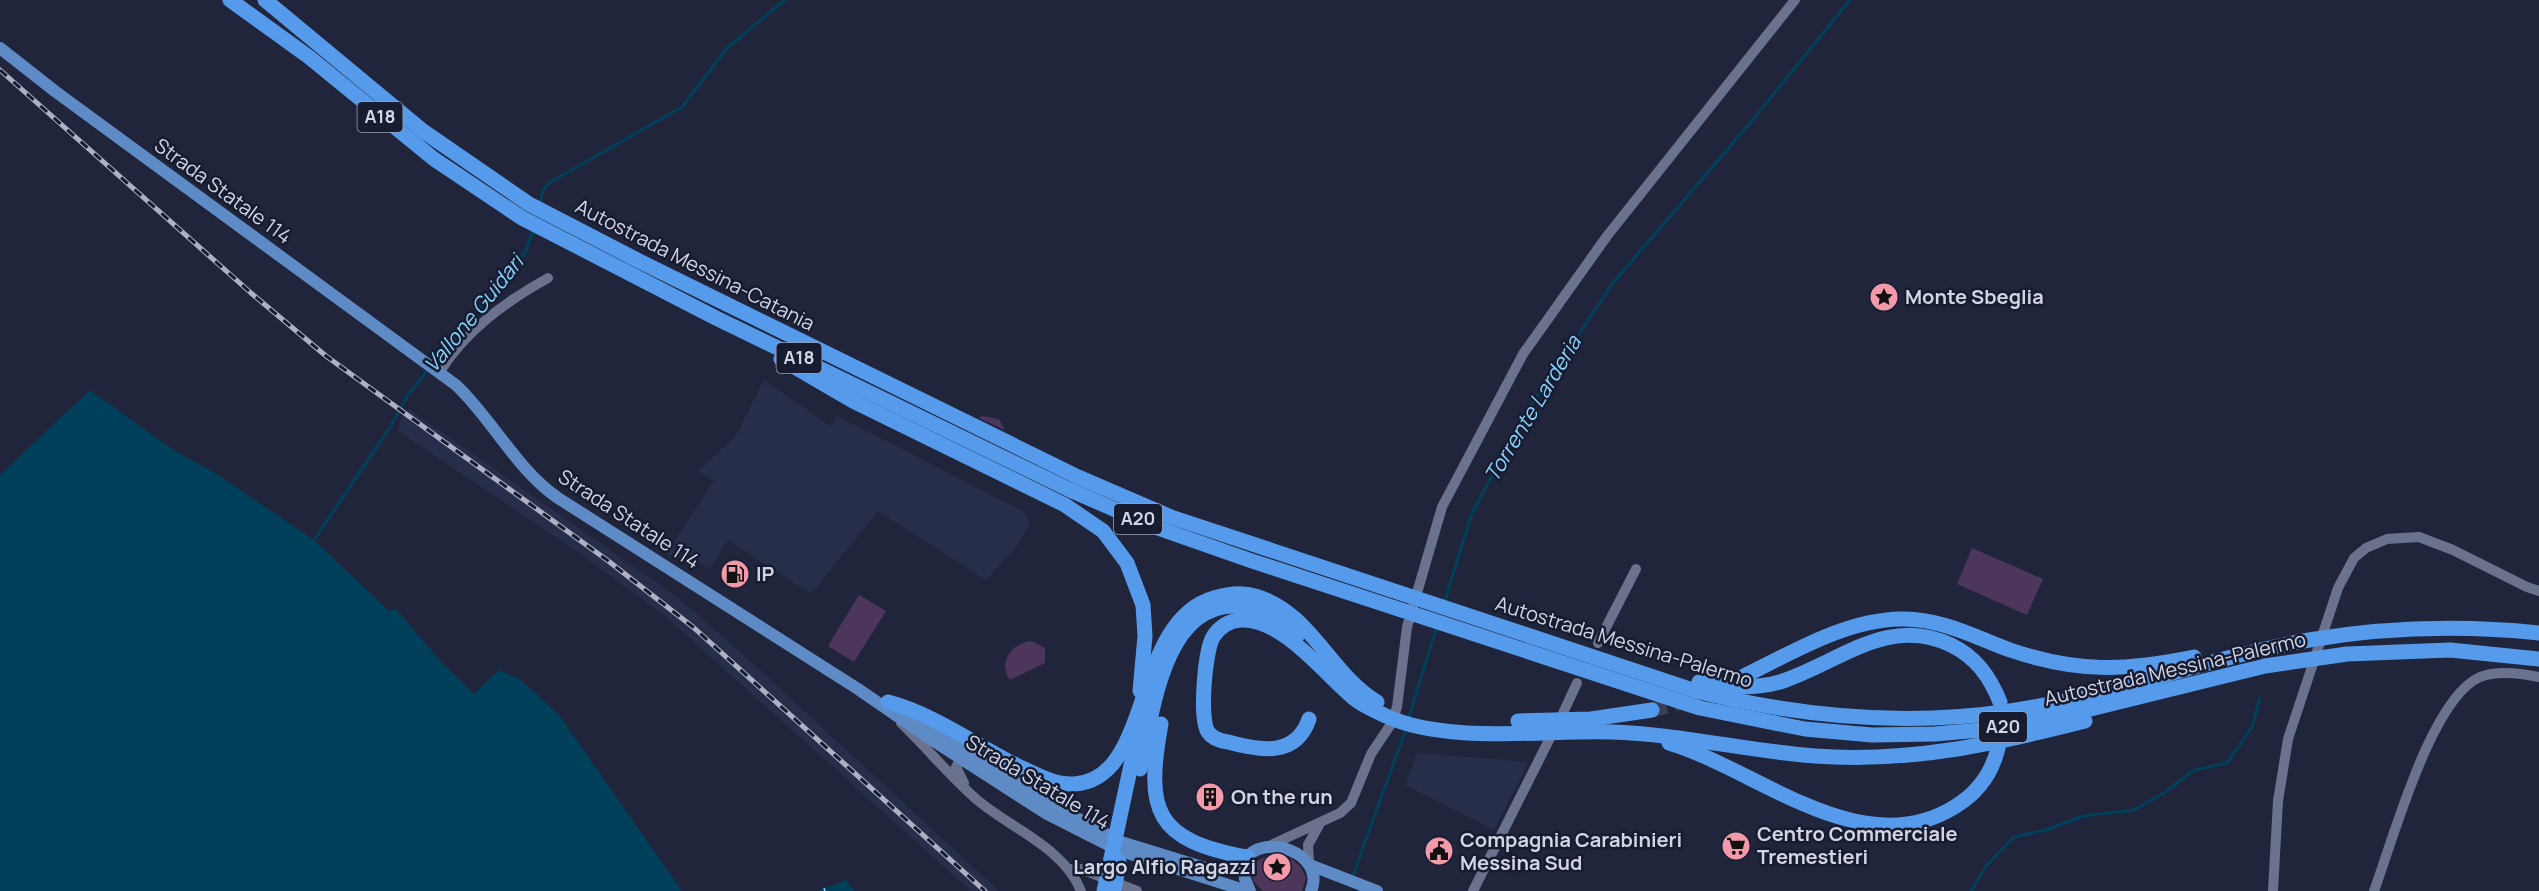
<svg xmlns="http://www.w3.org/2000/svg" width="2539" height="891" viewBox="0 0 2539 891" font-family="Manrope,sans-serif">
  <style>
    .built { fill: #272e4a }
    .green { fill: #4d365b }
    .water { fill: #00405b }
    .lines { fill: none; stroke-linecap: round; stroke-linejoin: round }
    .stream { stroke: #00405b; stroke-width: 3 }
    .ferry { stroke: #86d3ff; stroke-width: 1.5; stroke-dasharray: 8 6; stroke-linecap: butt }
    .highway-tunnel { stroke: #3b3f55; stroke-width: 15; stroke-dasharray: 15 8; stroke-linecap: butt }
    .minor { stroke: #6b728d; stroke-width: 10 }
    .major { stroke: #5e8bc5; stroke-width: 12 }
    .highway { stroke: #569beb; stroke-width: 15 }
    .rail-casing { stroke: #adb1c3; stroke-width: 5 }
    .rail { stroke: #171c31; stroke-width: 3; stroke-dasharray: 9; stroke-linecap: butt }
    .labels { text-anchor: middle; stroke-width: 5; stroke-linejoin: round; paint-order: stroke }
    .shield { fill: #171c31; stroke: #999eaf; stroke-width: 1.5 }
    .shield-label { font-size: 18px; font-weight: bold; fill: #d1d5e5 }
    .street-label { font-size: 20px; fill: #d1d5e5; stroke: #171c31 }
    .poi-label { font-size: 20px; font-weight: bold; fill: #d1d5e5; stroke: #171c31; text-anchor: start }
    .water-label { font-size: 21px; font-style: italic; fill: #86d3ff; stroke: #171c31 }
  </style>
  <rect width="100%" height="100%" fill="#20253c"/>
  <g class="built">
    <path d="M764,380l66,46 7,-10 188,96 5,11 -13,23 -31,34 -108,-69 -67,83 -83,-54 -18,29 -15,-9 -4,7 -25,-13 48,-73 -16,-10 38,-35z"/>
    <path d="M409,409l268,188 72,63 250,231h-28l-307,-276 -92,-67 -174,-117 2,-10z"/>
    <path d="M1417,753l112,9 -35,68 -89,-45z"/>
  </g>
  <g class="green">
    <path d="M983,416l16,3 6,11 -26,-12z"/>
    <path d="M1972,548l71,31 -16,36 -70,-31z"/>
    <path d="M859,595l27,16 -32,51 -26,-16z"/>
    <path d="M1031,641l14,7v15l-35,17c-13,-17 2,-37 21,-39z"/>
    <path d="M1271,854c16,0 30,8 35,24l-4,13h-39c-10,-9 -15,-16 -10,-28z"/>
  </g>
  <g class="water">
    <path d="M90,390l83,60 39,21 102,69 75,71 7,-2 47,55 31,30 25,-24 22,10 38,35 123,176h-682v-416z"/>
    <path d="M846,880l9,11h-38z"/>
  </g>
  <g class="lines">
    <g class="stream">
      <path d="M540,203l3,-13 6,-7 133,-76 45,-59 58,-48"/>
      <path d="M432,365l93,-112 8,-23"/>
      <path d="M314,540l77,-114 16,-30 21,-26"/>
      <path d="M1444,603l28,-90 54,-100 87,-130 137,-160 100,-123"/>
      <path d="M1408,720l29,-94"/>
      <path d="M1352,878l54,-149"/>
      <path d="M1971,891l15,-25 28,-29 32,-7 37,-14 51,-6 30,-17 30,-23 33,-7 25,-36 8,-29"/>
    </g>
    <path class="ferry" d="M824,888l1,3"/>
    <path class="highway-tunnel" d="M1652,710l34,-9"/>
    <g class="minor">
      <path d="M439,373c26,-42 66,-71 109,-95"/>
      <path d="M1598,643l38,-74"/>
      <path d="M1563,713l14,-30"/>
      <path d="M901,723c26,25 48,52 74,75 34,30 89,49 106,93"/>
      <path d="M961,759l-5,8 8,16"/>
      <path d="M1267,847l73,-34 11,-10 20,-49 20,-30 6,-17 10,-80 35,-120 81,-153 84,-118 188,-236"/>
      <path d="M1309,863l-1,-18 11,-20"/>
      <path d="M1069,869h12l56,22"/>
      <path d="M1473,891l79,-157"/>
      <path d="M2273,891l5,-90 10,-62 50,-151 16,-30 12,-10 21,-9 32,-2 34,13 74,37 12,4"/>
      <path d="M2374,891c19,-51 57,-193 106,-214 18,-7 40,-4 59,0"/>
    </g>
    <g class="major">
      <path d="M0,48l56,44 400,293c37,35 60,84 102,113l300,191 71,49 118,76 71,36 129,41"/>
      <path d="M904,712l147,92 70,38 91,28 16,-1 16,-8"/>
      <path d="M1310,865l67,26"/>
      <path d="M1250,891l-5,-12 -1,-18c19,-31 83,-7 67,30"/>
    </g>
    <g class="highway">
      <path d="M230,0l79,57 125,102 88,59 194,100 354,172 85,37 94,33 451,148 105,21 67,6 63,-1 57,-5 70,-13 203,-50 82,-12 103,-4 89,9"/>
      <path d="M265,0l158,131 106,73 108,56 441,217 93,40 525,174c104,26 207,36 314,20 101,-15 198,-53 299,-71 77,-13 153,-15 230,-7"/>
      <path d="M781,359l72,42 212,104 38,26 24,32 16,42 2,31 -5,55"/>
      <path d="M1744,676c49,-24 101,-56 157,-57 39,-1 74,18 109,31 68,23 115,21 184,7"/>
      <path d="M1699,682c26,5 54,8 81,0 57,-18 108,-68 171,-37 25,12 39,32 49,57"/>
      <path d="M888,702c46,12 87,43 130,64 18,8 35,19 56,18 80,-4 57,-162 140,-186 13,-4 28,-6 41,-2 55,15 75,78 122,106"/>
      <path d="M1309,719c-13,38 -48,32 -81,23 -7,-1 -16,-4 -20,-10 -9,-14 -3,-81 5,-95 6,-10 17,-17 28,-17 42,-2 85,56 115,80 9,7 20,11 30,16 60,28 158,14 225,16 69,2 136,19 204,24 94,7 180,-12 270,-35"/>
      <path d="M1518,721l73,-2 61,-9"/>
      <path d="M1161,724c-16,88 -6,116 86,133"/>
      <path d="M1669,743c88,26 193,123 287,63 21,-13 36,-33 42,-58"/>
      <path d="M1140,769c12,-52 22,-162 93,-163 25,-1 47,14 64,30"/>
      <path d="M1104,891l30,-140 2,-25"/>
      <path d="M1114,891l5,-29"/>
    </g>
    <g class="rail-casing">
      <path id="rail" d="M0,70l251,223 75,63 281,204 86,67 292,264"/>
    </g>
    <use href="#rail" class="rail"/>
  </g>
  <defs>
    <g id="sight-disc" transform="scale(1.5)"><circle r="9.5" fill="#f39aaa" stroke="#171c31"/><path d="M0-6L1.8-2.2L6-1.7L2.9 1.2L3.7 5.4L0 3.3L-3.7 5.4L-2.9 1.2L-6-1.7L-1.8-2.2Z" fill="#111"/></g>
    <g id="fuel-disc" transform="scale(1.5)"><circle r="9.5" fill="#f39aaa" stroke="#171c31"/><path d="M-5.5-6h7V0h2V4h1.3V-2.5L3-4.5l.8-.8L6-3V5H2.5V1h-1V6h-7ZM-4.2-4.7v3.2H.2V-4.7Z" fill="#111"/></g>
    <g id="building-disc" transform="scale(1.5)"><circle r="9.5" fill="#f39aaa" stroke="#171c31"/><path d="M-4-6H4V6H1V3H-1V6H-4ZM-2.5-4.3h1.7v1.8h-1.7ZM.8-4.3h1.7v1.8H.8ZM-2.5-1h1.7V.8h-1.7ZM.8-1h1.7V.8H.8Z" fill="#111"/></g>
    <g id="supermarket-disc" transform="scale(1.5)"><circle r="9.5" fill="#f39aaa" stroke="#171c31"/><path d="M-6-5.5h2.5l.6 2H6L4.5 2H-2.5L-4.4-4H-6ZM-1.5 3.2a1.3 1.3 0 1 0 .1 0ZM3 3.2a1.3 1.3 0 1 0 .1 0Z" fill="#111"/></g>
    <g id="civic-disc" transform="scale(1.5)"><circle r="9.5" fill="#f39aaa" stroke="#171c31"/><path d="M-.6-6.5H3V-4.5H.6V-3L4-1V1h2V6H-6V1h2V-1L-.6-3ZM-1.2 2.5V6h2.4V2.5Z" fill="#111"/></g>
  </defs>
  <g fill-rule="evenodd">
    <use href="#sight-disc" x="1884" y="297"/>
    <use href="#fuel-disc" x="735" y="574"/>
    <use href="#building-disc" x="1210" y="797"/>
    <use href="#supermarket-disc" x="1736" y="846"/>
    <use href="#civic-disc" x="1439" y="851"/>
    <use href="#sight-disc" x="1277" y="867"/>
  </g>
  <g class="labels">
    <g class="shield">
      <rect x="357.5" y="102" width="45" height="30" rx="4.5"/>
      <rect x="776.5" y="343" width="45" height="30" rx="4.5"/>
      <rect x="1114" y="504" width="48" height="30" rx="4.5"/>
      <rect x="1979" y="712" width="48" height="30" rx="4.5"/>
    </g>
    <g class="shield-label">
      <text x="380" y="123">A18</text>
      <text x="799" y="364">A18</text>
      <text x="1138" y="525">A20</text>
      <text x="2003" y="733">A20</text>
    </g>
    <g class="street-label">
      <text transform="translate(223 191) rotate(36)" y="7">Strada Statale 114</text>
      <text transform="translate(695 265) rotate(27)" y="7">Autostrada Messina-Catania</text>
      <text transform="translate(629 519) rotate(33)" y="7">Strada Statale 114</text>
      <text transform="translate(1624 642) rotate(17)" y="7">Autostrada Messina-Palermo</text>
      <text transform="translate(2175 669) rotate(-13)" y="7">Autostrada Messina-Palermo</text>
      <text transform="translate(1038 782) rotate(31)" y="7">Strada Statale 114</text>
    </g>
    <g class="poi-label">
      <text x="1905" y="304">Monte Sbeglia</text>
      <text x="756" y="581">IP</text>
      <text x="1231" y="804">On the run</text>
      <text x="1757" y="841">Centro Commerciale<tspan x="1757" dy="23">Tremestieri</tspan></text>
      <text x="1460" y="847">Compagnia Carabinieri<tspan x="1460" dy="23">Messina Sud</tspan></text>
      <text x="1256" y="874" text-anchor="end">Largo Alfio Ragazzi</text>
    </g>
    <g class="water-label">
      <text transform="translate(474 314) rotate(-51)" y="7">Vallone Guidari</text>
      <text transform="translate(1533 409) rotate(-59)" y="7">Torrente Larderia</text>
    </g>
  </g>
</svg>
